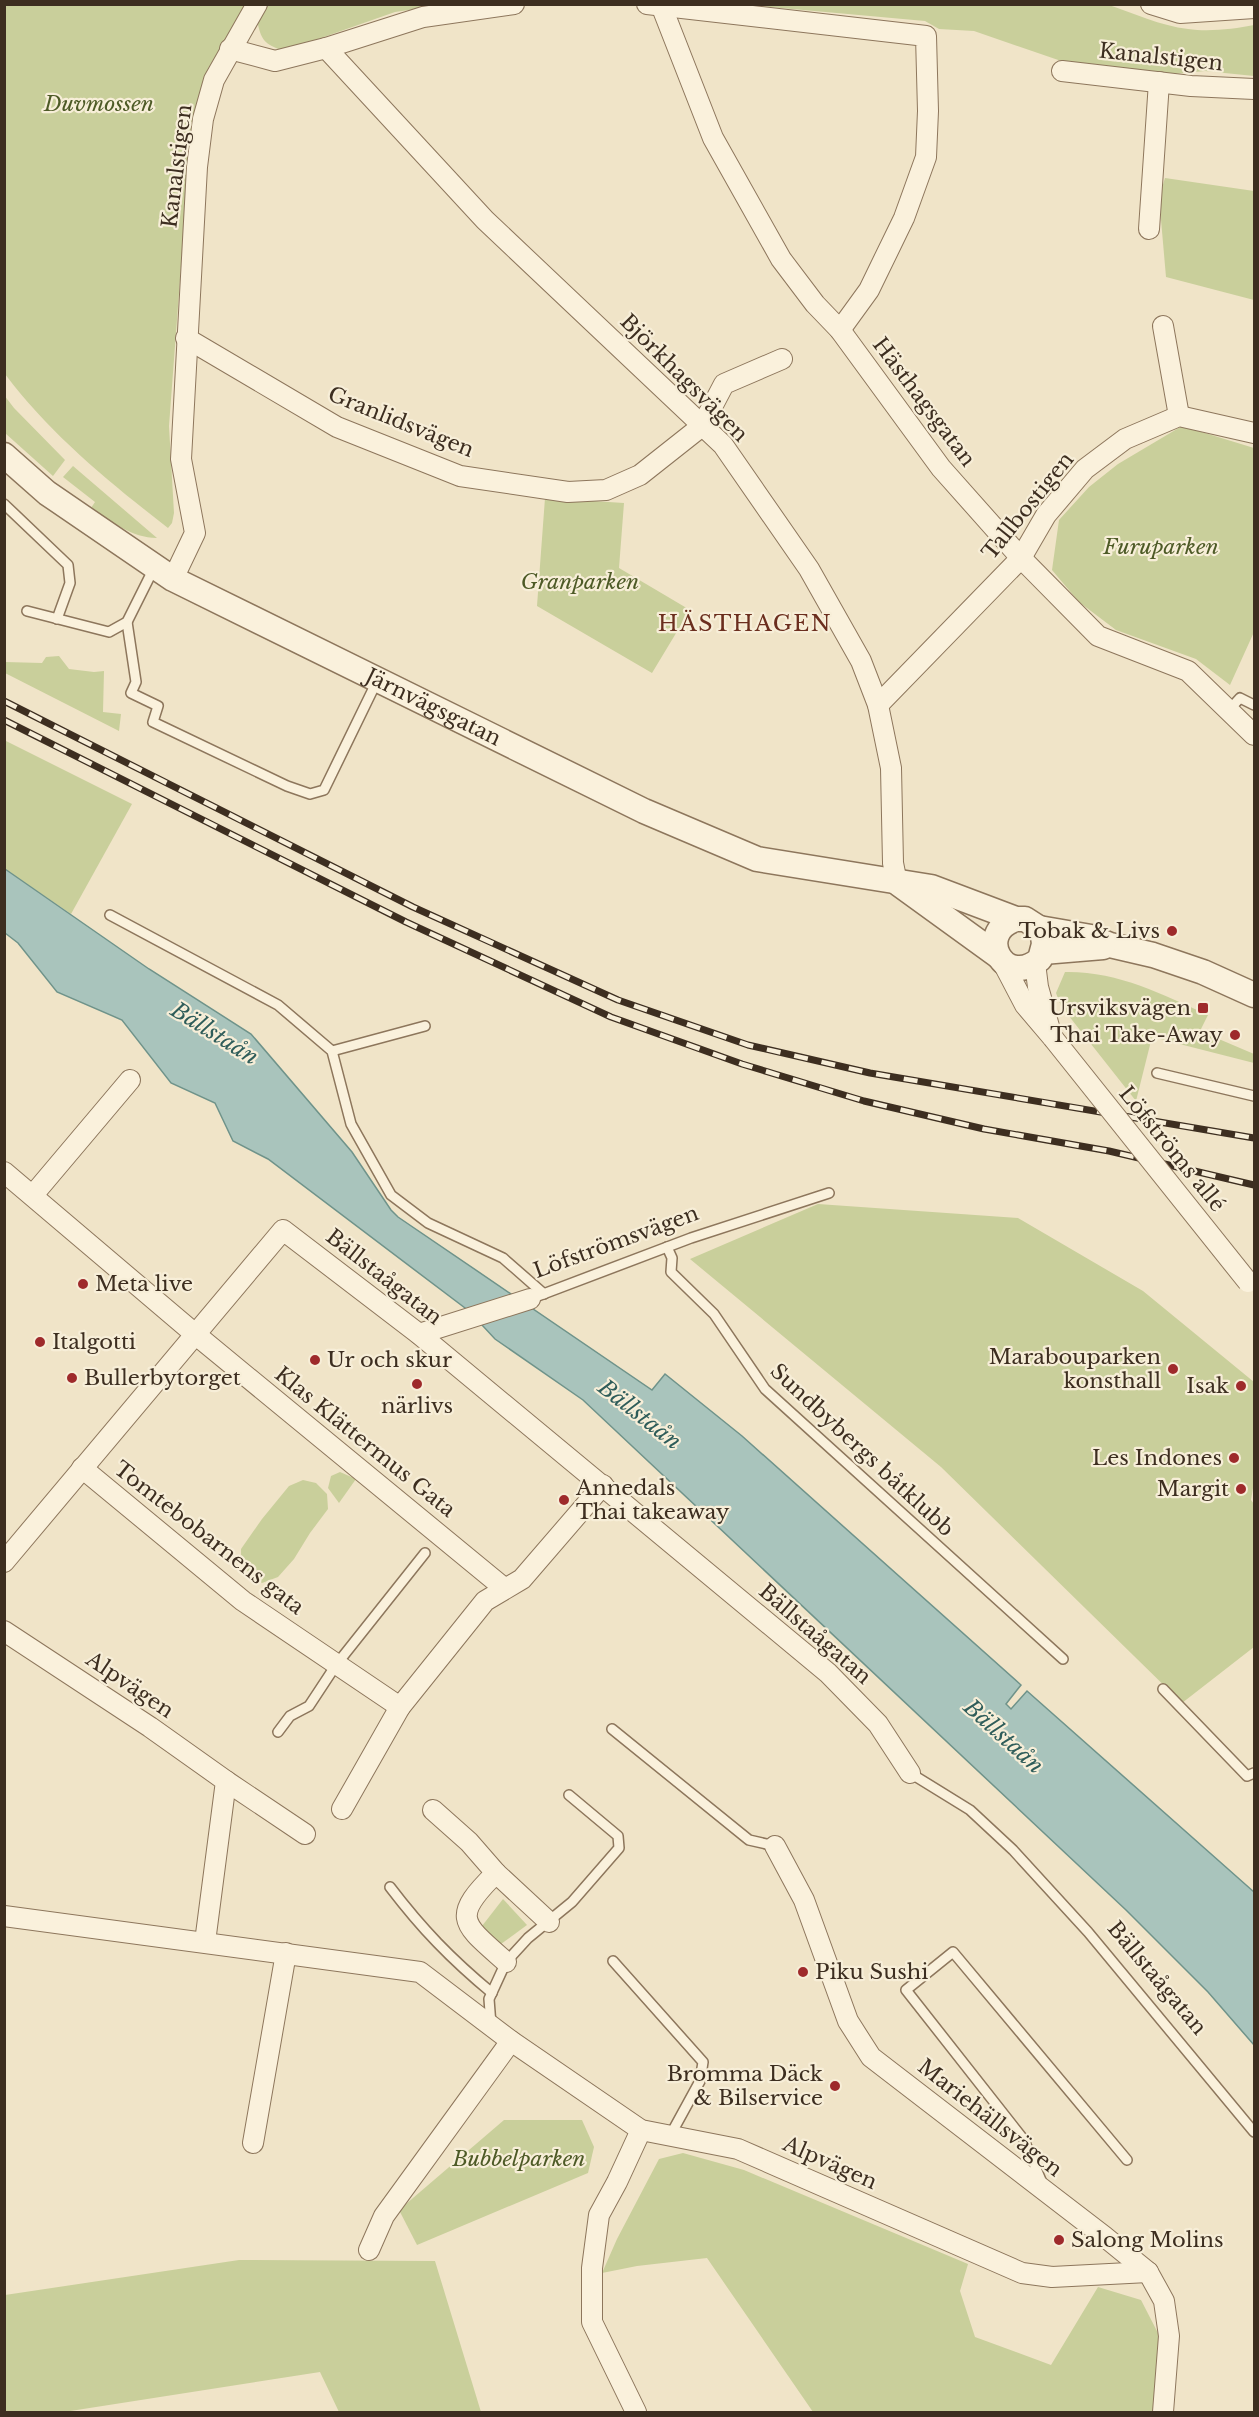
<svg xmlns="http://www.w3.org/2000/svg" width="1259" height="2417" viewBox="0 0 1259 2417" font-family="'Libre Baskerville',serif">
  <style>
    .green { fill: #c9cf9b }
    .water { fill: #a9c4bc; stroke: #6f938a; stroke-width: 1.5 }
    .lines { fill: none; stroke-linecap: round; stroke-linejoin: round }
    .service-casing { stroke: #8d765c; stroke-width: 12 }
    .minor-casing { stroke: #8d765c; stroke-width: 22 }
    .tertiary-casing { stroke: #8d765c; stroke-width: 27 }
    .service { stroke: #faf1dc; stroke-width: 9 }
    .minor { stroke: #faf1dc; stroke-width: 20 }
    .tertiary { stroke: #faf1dc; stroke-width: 24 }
    .rail-casing { stroke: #3d2e20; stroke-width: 7 }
    .rail { stroke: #f7eed8; stroke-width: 4.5; stroke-dasharray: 14; stroke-linecap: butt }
    .minor-bridge-casing { stroke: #8d765c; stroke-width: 22; stroke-linecap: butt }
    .minor-bridge { stroke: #faf1dc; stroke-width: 20 }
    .poi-dot { fill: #9e2a2b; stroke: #f7eed8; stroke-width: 2 }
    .labels { text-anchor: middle; stroke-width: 4.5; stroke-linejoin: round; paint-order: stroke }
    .street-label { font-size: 21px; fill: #3d2e20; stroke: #f7eed8 }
    .park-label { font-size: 21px; font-style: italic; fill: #4d5a26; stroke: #f7eed8 }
    .poi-label { font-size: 21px; fill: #3d2e20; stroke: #f7eed8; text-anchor: end }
    .neighbourhood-label { font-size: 22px; letter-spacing: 1.5px; fill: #6b2e1e; stroke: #f7eed8 }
    .water-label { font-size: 22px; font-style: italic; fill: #2f5d5a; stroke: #f7eed8 }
  </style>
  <rect width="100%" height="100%" fill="#f0e4c8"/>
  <g class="green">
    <path d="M1106,4c27,9 55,22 82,25 21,3 46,0 66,-4v51l-49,-5 -31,3 -2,3 -105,-14 -93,-32 -35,-2 -14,-8 -178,-16z"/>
    <path d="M5,5h240l-36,62 -9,26 -9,40 -22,293 5,87 -2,10 -4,5c-59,-46 -118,-94 -163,-154z"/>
    <path d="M268,5h174l-47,7 -111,39c-20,-7 -23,-11 -27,-31z"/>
    <path d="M1165,178l89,13v109l-88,-23 -7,-80z"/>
    <path d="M4,395l10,13 51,52 -12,16 -48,-43z"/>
    <path d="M1182,426l72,22v184l-24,53 -34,-26 -80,-29 -37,-28 -27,-32 7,-50 30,-33 29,-23z"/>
    <path d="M73,466l84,72c-25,0 -46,-17 -66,-30l4,-6 -32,-25z"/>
    <path d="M545,498l79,5 -5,65 71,42 -38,63 -115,-67z"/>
    <path d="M59,656l10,13 25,3 10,-1 -1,41 18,2 -2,17 -114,-58v-11l37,1 4,-6z"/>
    <path d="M4,740l128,64 -61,110 -66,-45z"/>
    <path d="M1065,972c52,-1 97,22 143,43l-8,16 54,23v9l-102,-26 -16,64 -75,-95 -5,-13z"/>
    <path d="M818,1204l200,14 125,73 111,91v100l-3,18 3,4v143l-72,56 -241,-236 -251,-208z"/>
    <path d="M340,1472l16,7 -17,24 -11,-15 3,-12z"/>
    <path d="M303,1480l13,3 11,11 1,15 -18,24 -16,26 -16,18 -16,6 -12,-9 -9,-11v-14l21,-30 27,-33z"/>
    <path d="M503,1899l24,26 -26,19 -19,-18z"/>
    <path d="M504,2120h78l12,27 -6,26 -171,72 -18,-35z"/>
    <path d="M683,2153l61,17 224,94 -8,27 15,46 76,28 47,-78 43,13 18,35 -5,77h-341l-106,-154 -70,8 -35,7 15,-34 42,-80z"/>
    <path d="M239,2260l196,1 46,151h-142l-19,-40 -256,40h-59v-117z"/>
  </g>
  <path class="water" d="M5,869l144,100 102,65 101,118 39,58 7,7 254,173 13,-16 77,62 279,249 -15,19 5,5 16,-18 227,201v153l-46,-53 -82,-82 -543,-510 -88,-61 -26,-28 -201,-152 -35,-18 -18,-38 -44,-20 -49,-63 -65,-28 -39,-49 -13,-10z"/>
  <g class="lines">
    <g class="service-casing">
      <g id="service">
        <path d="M4,504l64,61 2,18 -13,36"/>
        <path d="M27,611l82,21 18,-10 27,-54"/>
        <path d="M127,622l9,60 -5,11 27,13 -5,16 134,64 23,8 14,-4 54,-111"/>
        <path d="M1229,710l11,-12 14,7"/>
        <path d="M110,915l168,90 54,46 19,73 40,71 37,28 75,35 41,36"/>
        <path d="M332,1051l93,-25"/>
        <path d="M1157,1073l97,23"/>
        <path d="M667,1247l5,11 -1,14 43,42 51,75 298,270"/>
        <path d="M538,1296l153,-58 138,-45"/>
        <path d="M1163,1689l84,87 7,-3"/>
        <path d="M612,1729l137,111 26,6"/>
        <path d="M278,1732l12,-16 19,-10 27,-41 89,-112"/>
        <path d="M910,1773l60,37 43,40 75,82 166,200"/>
        <path d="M390,1887c32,42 61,72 102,106"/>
        <path d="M613,1961l90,101 -3,19 -29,53"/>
        <path d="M491,2025l-2,-26 17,-37 22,-24 44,-36 47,-54 -1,-12 -49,-41"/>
        <path d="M1043,2185l-19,-45 -118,-150 47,-38 174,208"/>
      </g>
    </g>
    <g class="minor-casing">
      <g id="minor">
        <path d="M647,4l279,32 2,75 -2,46 -22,61 -35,72 -29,40"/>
        <path d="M1151,4l29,9 74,-5"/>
        <path d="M661,5l52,133 68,121 34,45 25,26 101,138 80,90 77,78 90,35 66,64"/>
        <path d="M326,48l159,172 238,225 86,124 52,92 17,44 13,63 2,95 4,20"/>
        <path d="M230,49l45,12 51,-13 97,-31 91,-13"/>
        <path d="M1062,71l129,15 63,3"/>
        <path d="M1149,229l10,-147"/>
        <path d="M1163,326l16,90"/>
        <path d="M186,338l151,89 123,49 108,16 38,-2 34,-15 62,-49 22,-42 58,-25"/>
        <path d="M173,579l22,-46 -14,-74 16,-292 6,-48 11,-39 43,-76"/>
        <path d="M878,705l143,-147 25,-43 39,-46 40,-30 54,-23 75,17"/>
        <path d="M1002,961l23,44 28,33"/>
        <path d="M1035,963l3,24 12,43"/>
        <path d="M4,1172l191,162 309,254"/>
        <path d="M33,1195l97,-115"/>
        <path d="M419,1334l111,-35"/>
        <path d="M82,1468l161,133 157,106 85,-106 37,-22 81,-94"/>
        <path d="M4,1562l279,-332 136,104 409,339 50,51 32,49"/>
        <path d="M4,1631l146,96 76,54 -21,161"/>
        <path d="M226,1781l79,53"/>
        <path d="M342,1809l58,-102"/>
        <path d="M433,1810l36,32 27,31"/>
        <path d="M775,1846l29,54 44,121 23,36 234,180 43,35 16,29 5,35 -6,76"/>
        <path d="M4,1916l416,56 91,69 130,89 97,19 284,124 30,4 96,-5"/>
        <path d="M506,1962c-44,-39 -56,-44 -10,-89l53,49"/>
        <path d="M253,2143l33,-190"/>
        <path d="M369,2250l15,-34 127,-175"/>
        <path d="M636,2412l-44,-90v-54l7,-53 18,-33 24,-52"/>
      </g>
    </g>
    <g class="tertiary-casing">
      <g id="tertiary">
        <path id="s1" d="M4,455l43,38 126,86 471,232 113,48 174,28 85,32h9l14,9 4,8 1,8 -4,15c-35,31 -67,-26 -24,-40"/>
        <path d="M899,884l98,71"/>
        <path d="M1039,928l52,9 19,8 43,10 50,17 51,23"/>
        <path d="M1043,952l60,-5"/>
      </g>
    </g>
    <use href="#service" class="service"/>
    <use href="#minor" class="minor"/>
    <use href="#tertiary" class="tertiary"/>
    <g class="rail-casing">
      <g id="rail">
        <path d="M4,701l409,206 205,93 130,45 122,28 384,65"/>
        <path d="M4,720l402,202 205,95 131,47 122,37 120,28 125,22 145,34"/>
      </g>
    </g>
    <use href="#rail" class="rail"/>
    <g class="minor-bridge-casing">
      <path id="minor-bridge" d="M1053,1038l195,244"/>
    </g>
    <use href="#minor-bridge" class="minor-bridge"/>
  </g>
  <g class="poi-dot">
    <circle cx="1172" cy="931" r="6"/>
    <rect x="1197" y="1002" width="12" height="12" rx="3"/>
    <circle cx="1235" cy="1035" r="6"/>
    <circle cx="83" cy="1284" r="6"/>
    <circle cx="40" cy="1342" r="6"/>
    <circle cx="315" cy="1360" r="6"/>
    <circle cx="1173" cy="1369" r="6"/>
    <circle cx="72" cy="1378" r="6"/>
    <circle cx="417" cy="1384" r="6"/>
    <circle cx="1241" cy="1386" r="6"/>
    <circle cx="1234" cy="1458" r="6"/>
    <circle cx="1241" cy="1489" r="6"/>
    <circle cx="564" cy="1500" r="6"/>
    <circle cx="803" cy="1972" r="6"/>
    <circle cx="835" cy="2086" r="6"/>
    <circle cx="1059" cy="2240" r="6"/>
  </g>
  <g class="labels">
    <g class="street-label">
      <text transform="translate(1161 57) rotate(6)" y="7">Kanalstigen</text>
      <text transform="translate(177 166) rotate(-83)" y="7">Kanalstigen</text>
      <text transform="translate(684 378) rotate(45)" y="7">Björkhagsvägen</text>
      <text transform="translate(924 402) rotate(53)" y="7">Hästhagsgatan</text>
      <text transform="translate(401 422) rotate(22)" y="7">Granlidsvägen</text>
      <text transform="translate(1028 506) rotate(-51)" y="7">Tallbostigen</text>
      <text dy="7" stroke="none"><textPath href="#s1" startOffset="500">Järnvägsgatan</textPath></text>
      <text transform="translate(1172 1149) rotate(51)" y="7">Löfströms allé</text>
      <text transform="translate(616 1242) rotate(-20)" y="7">Löfströmsvägen</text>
      <text transform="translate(384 1277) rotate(38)" y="7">Bällstaågatan</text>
      <text transform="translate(365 1442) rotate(39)" y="7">Klas Klättermus Gata</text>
      <text transform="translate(862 1450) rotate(43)" y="7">Sundbybergs båtklubb</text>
      <text transform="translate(209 1538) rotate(38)" y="7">Tomtebobarnens gata</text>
      <text transform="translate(815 1634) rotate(41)" y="7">Bällstaågatan</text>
      <text transform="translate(130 1685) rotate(34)" y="7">Alpvägen</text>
      <text transform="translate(1157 1978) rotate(50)" y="7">Bällstaågatan</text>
      <text transform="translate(990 2118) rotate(38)" y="7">Mariehällsvägen</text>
      <text transform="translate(830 2163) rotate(24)" y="7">Alpvägen</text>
    </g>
    <g class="park-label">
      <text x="99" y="111">Duvmossen</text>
      <text x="1161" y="554">Furuparken</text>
      <text x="580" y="589">Granparken</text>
      <text x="519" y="2166">Bubbelparken</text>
    </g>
    <g class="poi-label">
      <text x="1160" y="938">Tobak &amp; Livs</text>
      <text x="1191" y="1015">Ursviksvägen</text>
      <text x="1223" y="1042">Thai Take-Away</text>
      <text x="95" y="1291" text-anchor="start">Meta live</text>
      <text x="52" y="1349" text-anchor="start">Italgotti</text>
      <text x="1161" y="1364">Marabouparken<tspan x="1161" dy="24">konsthall</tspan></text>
      <text x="327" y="1367" text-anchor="start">Ur och skur</text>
      <text x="84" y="1385" text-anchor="start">Bullerbytorget</text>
      <text x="1229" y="1393">Isak</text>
      <text x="417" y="1413" text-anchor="middle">närlivs</text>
      <text x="1222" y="1465">Les Indones</text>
      <text x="576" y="1495" text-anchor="start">Annedals<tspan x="576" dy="24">Thai takeaway</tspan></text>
      <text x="1229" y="1496">Margit</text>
      <text x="815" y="1979" text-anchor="start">Piku Sushi</text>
      <text x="823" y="2081">Bromma Däck<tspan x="823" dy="24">&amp; Bilservice</tspan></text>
      <text x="1071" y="2247" text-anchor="start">Salong Molins</text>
    </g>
    <g class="neighbourhood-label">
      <text x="745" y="631">HÄSTHAGEN</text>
    </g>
    <g class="water-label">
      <text transform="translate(215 1033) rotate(32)" y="8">Bällstaån</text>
      <text transform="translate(640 1414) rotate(38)" y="8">Bällstaån</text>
      <text transform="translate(1004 1736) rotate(42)" y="8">Bällstaån</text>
    </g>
  </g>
  <rect width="1259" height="2417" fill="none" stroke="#3d2e20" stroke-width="12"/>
</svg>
